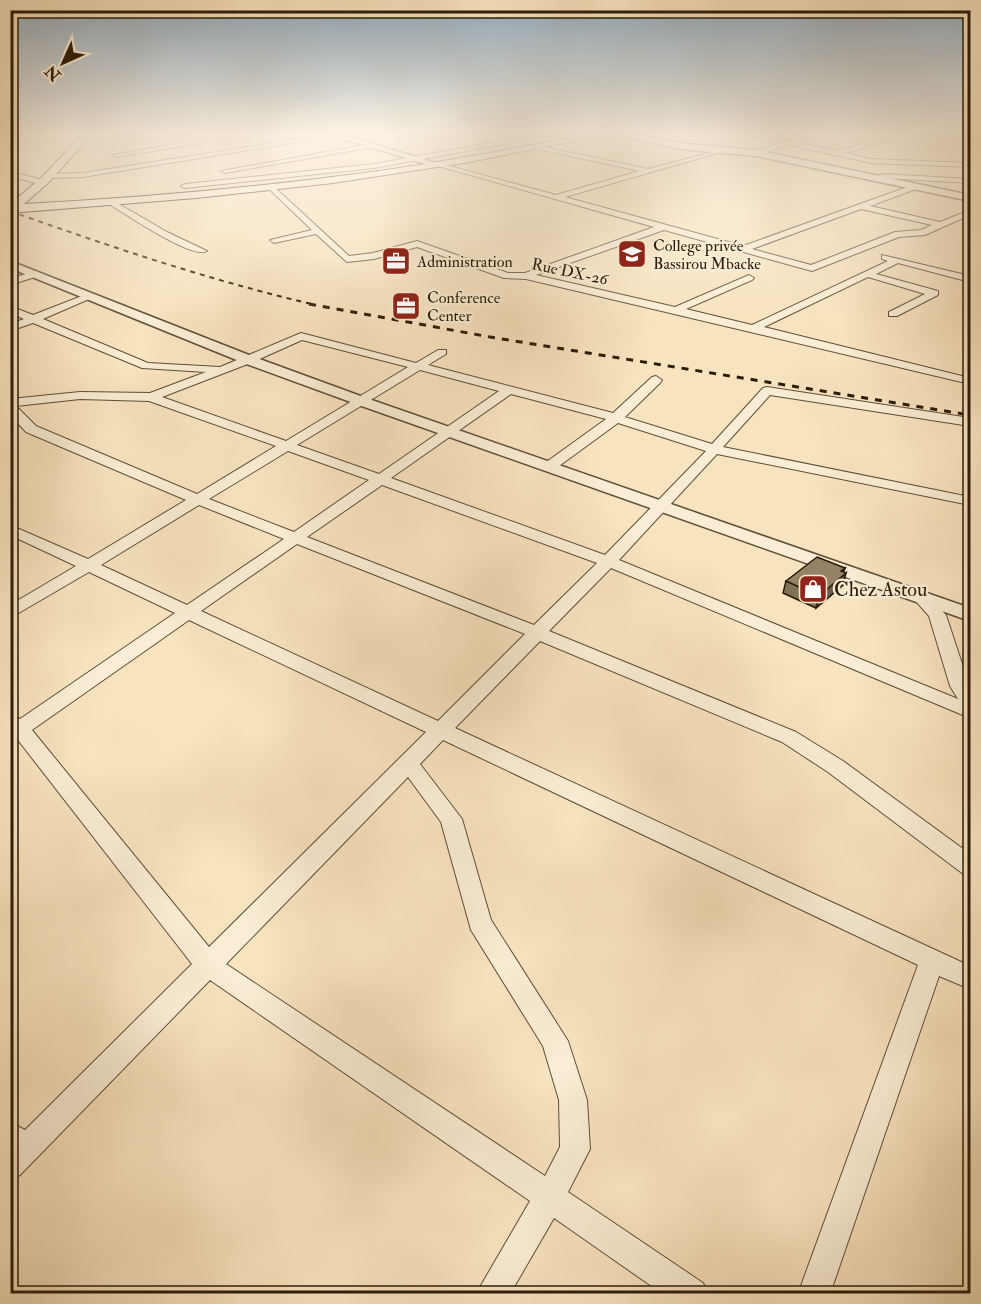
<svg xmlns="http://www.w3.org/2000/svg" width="981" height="1304" viewBox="0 0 981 1304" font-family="'IM FELL Double Pica',serif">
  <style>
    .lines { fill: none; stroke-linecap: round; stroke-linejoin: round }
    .minor-casing { stroke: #5e4e36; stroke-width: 2 }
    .tertiary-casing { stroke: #5e4e36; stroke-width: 3 }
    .secondary-casing { stroke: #2b1c08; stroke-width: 2 }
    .minor { fill: #faedd5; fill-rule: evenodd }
    .tertiary { fill: #faedd5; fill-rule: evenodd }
    .secondary { fill: #faedd5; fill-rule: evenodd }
    .rail-far1 { stroke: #2b1c08; stroke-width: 2; stroke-dasharray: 5 5; stroke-linecap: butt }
    .rail { stroke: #2b1c08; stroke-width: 3; stroke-dasharray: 7 7; stroke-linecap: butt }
    .wall { fill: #817159; stroke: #2b1c08; stroke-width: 1.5 }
    .shaded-wall { fill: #695c48; stroke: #2b1c08; stroke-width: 1.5 }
    .building { fill: #968367; stroke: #2b1c08; stroke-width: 1.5 }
    .labels { text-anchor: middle; stroke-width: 4.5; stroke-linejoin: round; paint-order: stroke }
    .far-poi-label { font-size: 16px; fill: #2b1c08; stroke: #faedd5; text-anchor: start }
    .far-street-label { font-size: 16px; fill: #2b1c08; stroke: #faedd5 }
    .poi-label { font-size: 20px; fill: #2b1c08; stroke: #faedd5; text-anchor: start }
  </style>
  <rect width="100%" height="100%" fill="#f8e3bf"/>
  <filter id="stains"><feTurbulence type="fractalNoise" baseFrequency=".00333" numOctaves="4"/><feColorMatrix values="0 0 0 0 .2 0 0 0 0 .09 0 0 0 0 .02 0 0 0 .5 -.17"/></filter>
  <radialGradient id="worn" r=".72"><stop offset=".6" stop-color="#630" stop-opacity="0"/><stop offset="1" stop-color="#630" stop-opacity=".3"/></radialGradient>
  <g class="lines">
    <g class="minor-casing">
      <g id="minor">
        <path d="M142,134h51l-109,7 -3,-2z"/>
        <path d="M209,134h6l-2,7 -97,16 -3,-2 95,-17z"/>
        <path d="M330,134h17l-264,43 -34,1 -4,-2 4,-2 34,-1z"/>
        <path d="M541,134h16l-183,34 -189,20 -4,-2 4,-2 189,-20z"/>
        <path d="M748,134c14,0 26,5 40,6 11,1 22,-6 34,-6l-24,9 39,8 54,-15 2,3 -48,14 26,6 99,4v4l-99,-4 -81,-18 -34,10 -2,-3 28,-9z"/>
        <path d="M934,134l36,5v4l-33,-7z"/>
        <path d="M371,144l2,3 -148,26 -4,-2z"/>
        <path d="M535,145l113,24 80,-21v2l-163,47 178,49 170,-61 4,2 -1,2 -46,17 70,16 30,-12v5l-45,20 -26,2 -87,34 -148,-41 -128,45 139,32 74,-32 5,3 -2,2 -66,29 66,16 136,-64 -6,-2v-4l88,21v6l-72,-19 -22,11 62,17v4l-41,21h-8v-4l36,-18 -57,-17 -104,50 206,51v6l-444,-105 -22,-1 -87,-31 -43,12 -27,3 -31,-28 -42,9 -4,-3 42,-10 -43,-41v-4h3l77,71 24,-3 44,-12 91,32h17l129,-46 -223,-63 4,-2 121,33 84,-24 -107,-23zM861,209l71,16 -11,5 -26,2 -84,33 -59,-16z"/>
        <path d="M10,171l35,10 1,2 -4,2 -32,-9z"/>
        <path d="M884,174l86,5v4l-86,-5 -11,2 -4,-2z"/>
        <path d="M112,200l55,32 40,19c-14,9 -83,-38 -98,-47v-4z"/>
        <path d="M35,271l3,1v4l-28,9v-6z"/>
        <path d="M87,294l9,2 -53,23 105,44 72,4 81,-34 115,30 22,-13h8v4l-18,11 185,48 39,-36 4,-1 6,4 -2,3 -35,34 87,27 51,-56 4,-1 203,31v8l-200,-31 -47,52 247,50v8l-253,-51 -98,106 339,139 -8,-13 -21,-70 -16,-18 2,-4h12l19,21 24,73v30l-359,-150 -62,63 247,101 47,29 127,93v21l-8,-2 -134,-101 -46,-30 -242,-101 -85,87 515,238v23l-31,-13 -109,318h-32l120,-329 -475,-225 -23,24 42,55 29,101 77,121 19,59 3,49 -22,43 135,91 5,11h-45l-109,-76 -44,76h-34l54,-93 -320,-221 -190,195 -10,5v-58l15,8 167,-166 -174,-224 -8,2v-28l10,5 155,-106 -86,-41 -79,46v-13l66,-39 -66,-31v-10l78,34 98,-59 -160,-68 -16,-17v-16l70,-7 70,1 56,-21 -64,-4 -109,-45 -23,8v-7l14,-5 -14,-6v-7l23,9zM302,340l106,27 -122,74 -124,-44 91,-35zM420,370l79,21 -120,83 -82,-29zM511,394l95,25 -61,44 -2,3 2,3h10l63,-46 88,28 -101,104 -214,-77zM80,399l69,2 127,45 -79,48 -161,-68 -20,-20zM288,451l81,29 -75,52 -85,-33zM382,485l215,78 -63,62 -227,-88zM199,505l85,34 -97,66 -86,-40zM297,544l228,90 -87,87 -237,-110zM189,620l237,112 -217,215 -177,-217zM408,777l33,45 30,108 72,116 16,54 1,47 -15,29 -319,-212z"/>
      </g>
    </g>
    <g class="tertiary-casing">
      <g id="tertiary">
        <path d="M327,134h14l98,30 -7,2z"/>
        <path d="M613,134h18l48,9 77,7 214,45v6l-214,-45 -77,-7z"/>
        <path d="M10,261l244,96 112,41 604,210v13l-614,-217 -112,-41 -234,-95z"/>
      </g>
    </g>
    <g class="secondary-casing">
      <path id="secondary" d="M83,134h9l-44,49 -24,21c119,-6 237,-17 355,-33 71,-10 141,-24 211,-37h21l-147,29 -131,20 -137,15 -186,15v-9l30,-25z"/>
    </g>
    <use href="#minor" class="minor"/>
    <use href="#tertiary" class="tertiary"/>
    <use href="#secondary" class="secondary"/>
    <path class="rail-far1" d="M10,211c101,36 202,70 306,94"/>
    <path class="rail" d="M309,304l181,33 480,78"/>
  </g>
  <path class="wall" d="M845,568l-2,4v13l-27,23 -33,-15 3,-12z"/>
  <path class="shaded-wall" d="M845,568l-3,9 4,-4 -3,12 -27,23 3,-12 22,-25z"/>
  <path class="building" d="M817,557l28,11 -4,3 5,2 -27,23 -33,-15z"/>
  <linearGradient id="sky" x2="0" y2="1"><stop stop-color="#92acbf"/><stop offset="0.42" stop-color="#fcf2e2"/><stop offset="1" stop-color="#fcf2e2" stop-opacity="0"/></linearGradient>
  <rect width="981" height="317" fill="url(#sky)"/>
  <defs>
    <g id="school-square" transform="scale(1.5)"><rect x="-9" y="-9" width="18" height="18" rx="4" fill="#8f2418" stroke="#faedd5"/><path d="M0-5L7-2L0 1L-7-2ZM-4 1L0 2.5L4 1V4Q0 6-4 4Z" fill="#fff"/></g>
    <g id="office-square" transform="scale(1.5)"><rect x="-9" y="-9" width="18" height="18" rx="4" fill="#8f2418" stroke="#faedd5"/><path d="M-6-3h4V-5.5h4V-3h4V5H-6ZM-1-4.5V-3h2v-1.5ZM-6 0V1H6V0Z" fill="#fff"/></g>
    <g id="shop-square" transform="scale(1.5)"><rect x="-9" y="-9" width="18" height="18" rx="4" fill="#8f2418" stroke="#faedd5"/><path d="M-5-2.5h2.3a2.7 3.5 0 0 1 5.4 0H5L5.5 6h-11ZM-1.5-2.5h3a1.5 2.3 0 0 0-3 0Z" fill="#fff"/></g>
  </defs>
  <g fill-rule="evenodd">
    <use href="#school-square" x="632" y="254"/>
    <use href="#office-square" x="396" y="261"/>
    <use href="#office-square" x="406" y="306"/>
    <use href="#shop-square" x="813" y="589"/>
  </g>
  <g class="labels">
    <g class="far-poi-label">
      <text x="653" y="251">College privée<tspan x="653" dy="18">Bassirou Mbacke</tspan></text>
      <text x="417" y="267">Administration</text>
      <text x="427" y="303">Conference<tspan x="427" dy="18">Center</tspan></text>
    </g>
    <g class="far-street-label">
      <text transform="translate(570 271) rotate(12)" y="6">Rue DX-26</text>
    </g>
    <g class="poi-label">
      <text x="834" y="596">Chez Astou</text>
    </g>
  </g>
  <rect width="981" height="1304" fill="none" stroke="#f8e3bf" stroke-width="36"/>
  <rect x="12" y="12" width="957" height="1280" fill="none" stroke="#2b1c08" stroke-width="3"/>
  <rect x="18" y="18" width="945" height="1268" fill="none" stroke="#2b1c08" stroke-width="1.5"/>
  <g transform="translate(63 63) rotate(225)" stroke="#faedd5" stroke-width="4.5" paint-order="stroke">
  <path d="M0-4.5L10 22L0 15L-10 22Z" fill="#2b1c08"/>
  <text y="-9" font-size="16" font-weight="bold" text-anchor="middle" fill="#2b1c08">N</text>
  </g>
  <rect width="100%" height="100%" filter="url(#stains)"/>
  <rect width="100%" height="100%" fill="url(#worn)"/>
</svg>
